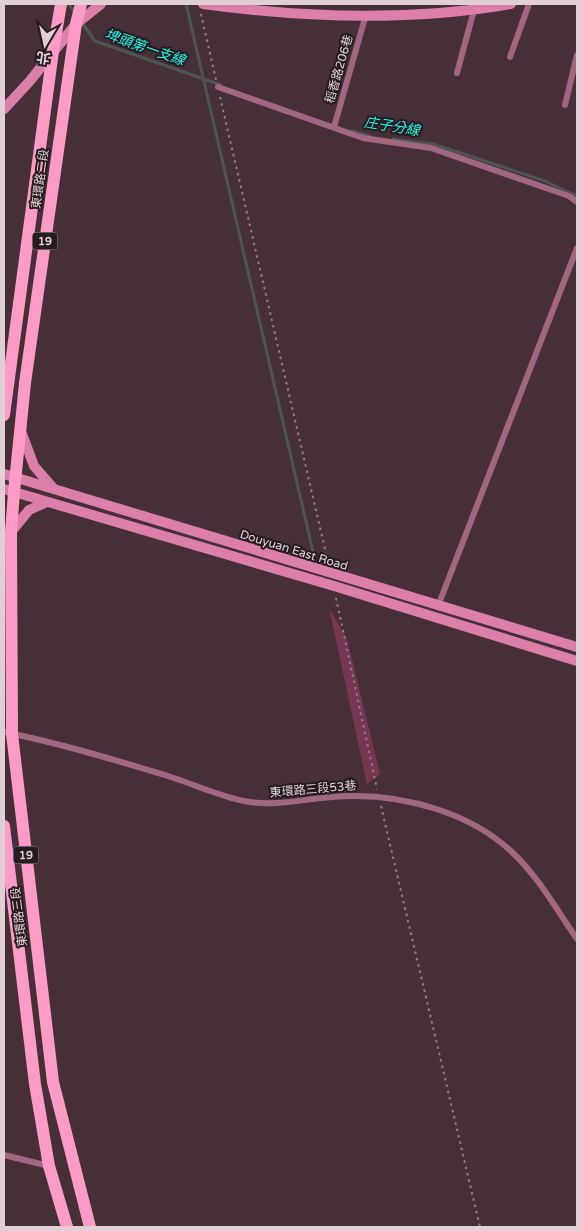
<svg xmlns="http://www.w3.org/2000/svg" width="581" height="1231" viewBox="0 0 581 1231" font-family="'Varela Round','Noto Sans TC',sans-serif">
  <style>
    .green { fill: #763654 }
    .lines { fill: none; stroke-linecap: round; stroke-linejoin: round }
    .stream { stroke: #4c5454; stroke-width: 3 }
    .path { stroke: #917d85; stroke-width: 2; stroke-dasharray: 2.5 4; stroke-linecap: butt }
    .lane { stroke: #a26780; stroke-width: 6 }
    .secondary { stroke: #dc7fa9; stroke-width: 10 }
    .primary { stroke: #fc9cc6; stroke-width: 12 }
    .labels { text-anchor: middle; stroke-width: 4; stroke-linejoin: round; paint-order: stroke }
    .shield { fill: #261b20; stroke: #a89a9f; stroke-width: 1 }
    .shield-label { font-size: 11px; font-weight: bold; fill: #e0d0d6 }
    .street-label { font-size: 12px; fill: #e0d0d6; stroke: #261b20 }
    .water-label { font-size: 14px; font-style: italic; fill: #1dfaea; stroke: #261b20 }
  </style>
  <rect width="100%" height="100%" fill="#472f39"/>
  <path class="green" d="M329,608l18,31 33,135 -13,10z"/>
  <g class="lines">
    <g class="stream">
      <path d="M69,4l6,9"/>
      <path d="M186,4l128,552"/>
      <path d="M82,23l13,18 126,44"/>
      <path d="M352,131l18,5"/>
      <path d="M393,139l40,5 112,37 32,15"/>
    </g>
    <g class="path">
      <path d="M201,14l15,66"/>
      <path d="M220,97l108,465"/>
      <path d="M336,598l41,191"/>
      <path d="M381,806l99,421"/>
    </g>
    <g class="lane">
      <path d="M510,57l19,-53"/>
      <path d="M457,73l17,-63"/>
      <path d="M218,87l145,51 68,10 138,48 8,6"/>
      <path d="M565,105l12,-50"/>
      <path d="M334,127l31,-109"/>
      <path d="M438,606l139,-358"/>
      <path d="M4,732c55,11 111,28 164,44 25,8 51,20 76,25 35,7 70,-5 106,-5 56,-1 122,17 164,58 25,24 43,56 63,85"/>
      <path d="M4,1155l45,11"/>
    </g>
    <g class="secondary">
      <path d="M203,4c102,14 205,18 308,0"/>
      <path d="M4,109l25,-27 47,-58 25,-20"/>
      <path d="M21,431l13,35 20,23"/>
      <path d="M4,474l573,173"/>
      <path d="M4,489l330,97 243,75"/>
      <path d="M11,532l18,-22 18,-8"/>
    </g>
    <g class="primary">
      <path d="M81,4l-5,20 -51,359 -11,109 -3,40 1,202 41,348 37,145"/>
      <path d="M4,415l49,-364 8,-47"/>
      <path d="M4,826l31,258 14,82 18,61"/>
    </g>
  </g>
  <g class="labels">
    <g class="shield">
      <rect x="32.5" y="232.5" width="25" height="17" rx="4"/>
      <rect x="13.5" y="846.5" width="25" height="17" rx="4"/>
    </g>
    <g class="shield-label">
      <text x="45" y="245">19</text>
      <text x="26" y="859">19</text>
    </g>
    <g class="street-label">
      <text transform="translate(339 69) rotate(-74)" y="4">稻香路206巷</text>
      <text transform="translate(40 179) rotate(-82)" y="4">東環路二段</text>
      <text transform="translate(294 550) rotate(17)" y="4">Douyuan East Road</text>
      <text transform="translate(313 789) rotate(-5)" y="4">東環路三段53巷</text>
      <text transform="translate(19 917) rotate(-97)" y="4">東環路三段</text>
    </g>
    <g class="water-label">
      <text transform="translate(145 47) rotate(19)" y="5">埤頭第一支線</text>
      <text transform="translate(392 126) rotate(9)" y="5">庄子分線</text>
    </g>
  </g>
  <rect width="581" height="1231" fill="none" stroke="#e0d0d6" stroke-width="10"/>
  <g transform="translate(45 45) rotate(189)" stroke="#261b20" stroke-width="4" paint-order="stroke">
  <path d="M0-4L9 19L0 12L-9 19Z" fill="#e0d0d6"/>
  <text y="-8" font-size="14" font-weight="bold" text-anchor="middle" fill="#e0d0d6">北</text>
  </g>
</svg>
